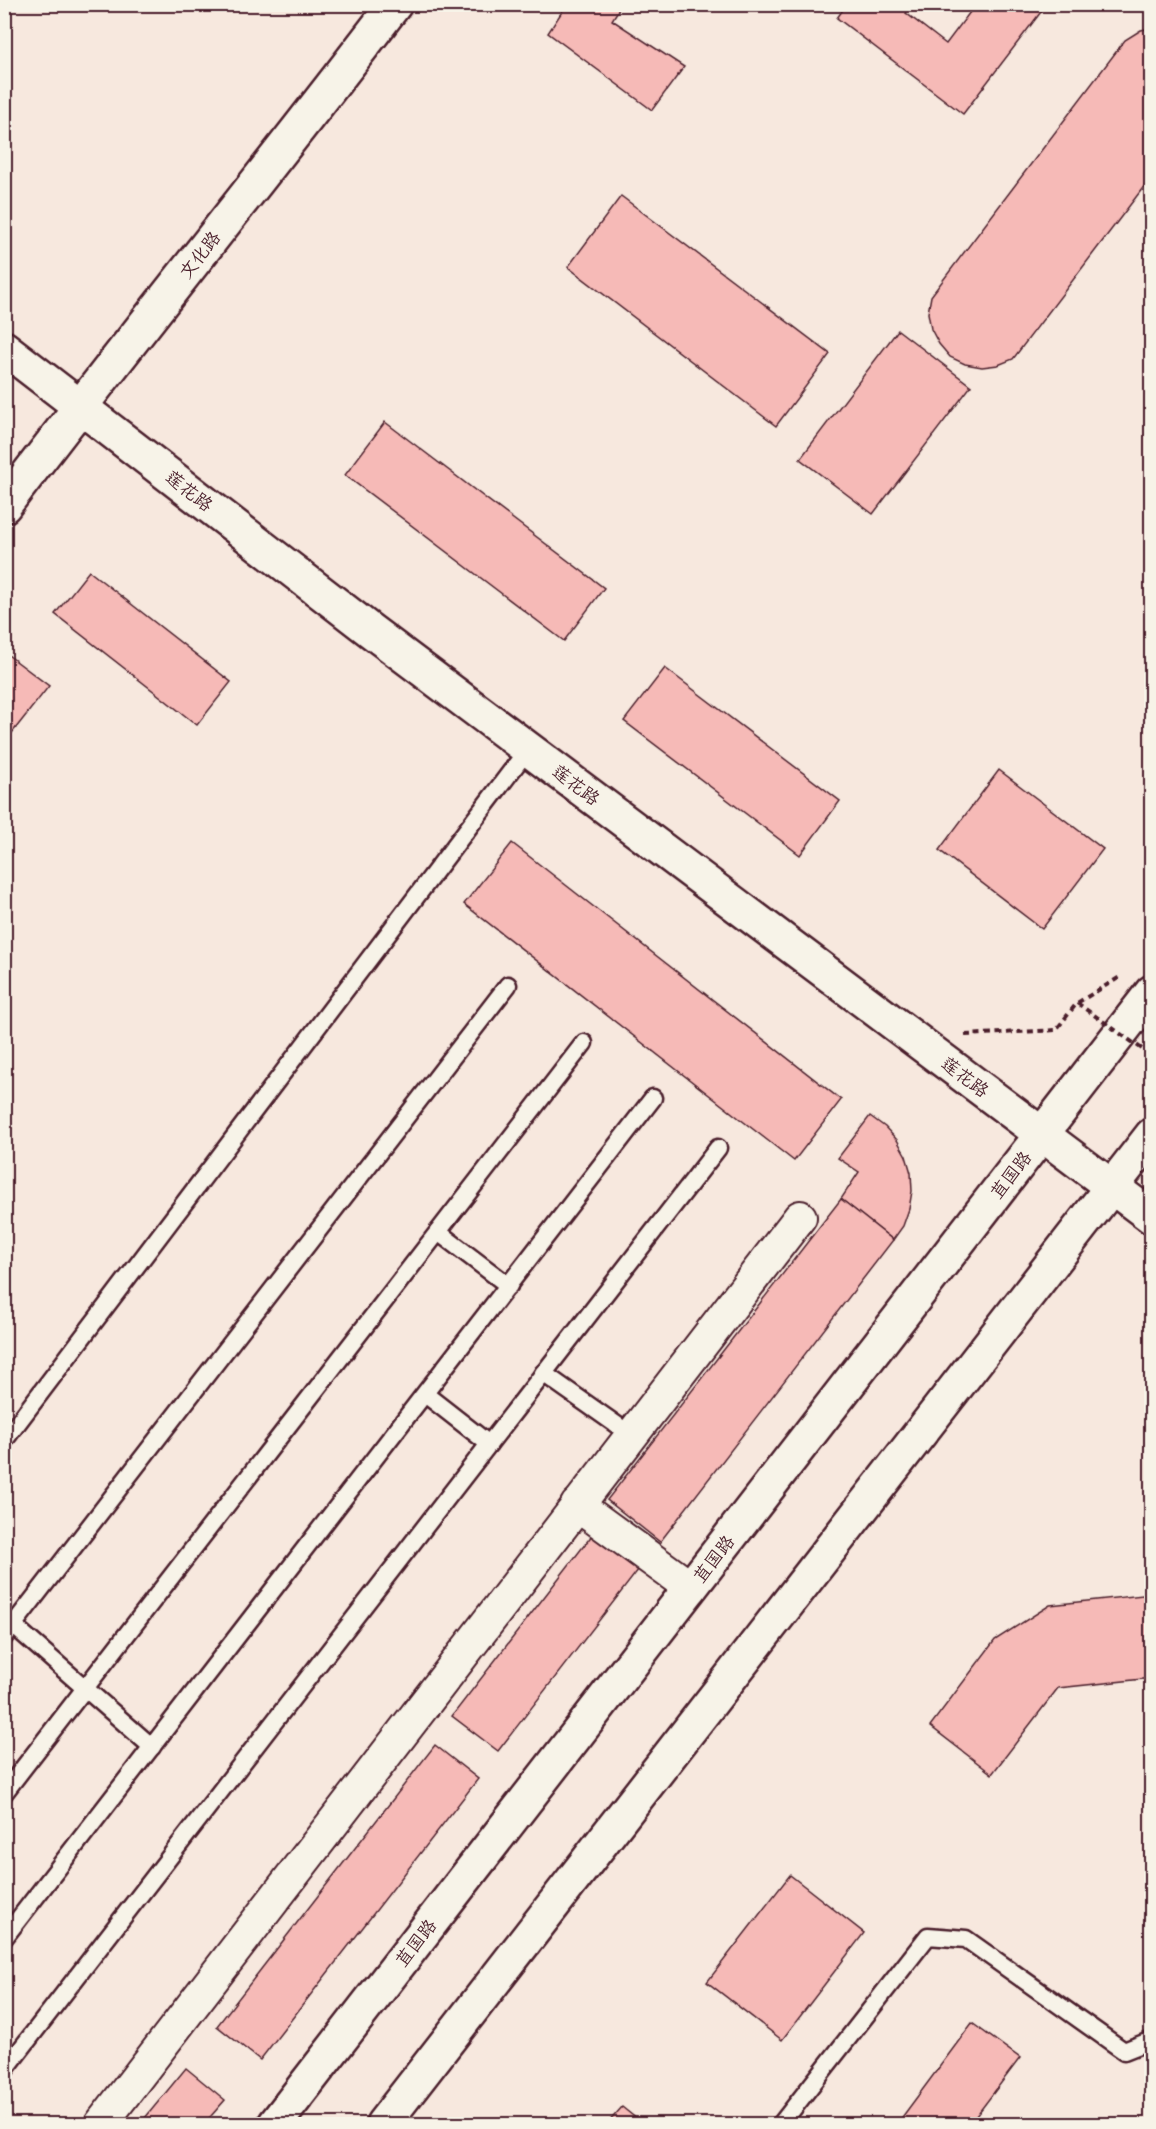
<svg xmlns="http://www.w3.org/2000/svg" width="1156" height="2129" viewBox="0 0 1156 2129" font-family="Dekko,'LXGW WenKai TC',sans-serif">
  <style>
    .building { fill: #f6bab7; stroke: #4a1f2b; stroke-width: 1.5 }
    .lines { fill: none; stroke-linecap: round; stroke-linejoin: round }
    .lane-casing { stroke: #4a1f2b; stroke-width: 21 }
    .street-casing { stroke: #4a1f2b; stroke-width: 36 }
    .secondary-casing { stroke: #4a1f2b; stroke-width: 38 }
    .path { stroke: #4a1f2b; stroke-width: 4; stroke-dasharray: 6 4.5; stroke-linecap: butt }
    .lane { stroke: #f7f3e8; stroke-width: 16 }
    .street { stroke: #f7f3e8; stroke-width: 32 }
    .secondary { stroke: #f7f3e8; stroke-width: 33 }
    .path-bridge { stroke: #4a1f2b; stroke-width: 4; stroke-dasharray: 6 4.5; stroke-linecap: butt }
    .labels { text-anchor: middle; stroke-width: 6; stroke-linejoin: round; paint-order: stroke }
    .street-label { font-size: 18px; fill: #4a1f2b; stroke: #f7f3e8 }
  </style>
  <rect width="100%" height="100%" fill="#f7e8de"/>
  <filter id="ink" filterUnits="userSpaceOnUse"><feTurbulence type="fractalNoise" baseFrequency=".0167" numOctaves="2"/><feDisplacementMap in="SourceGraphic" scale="12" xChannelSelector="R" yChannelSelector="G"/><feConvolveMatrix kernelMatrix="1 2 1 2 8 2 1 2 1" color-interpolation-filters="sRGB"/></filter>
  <g filter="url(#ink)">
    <g class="building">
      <path d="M567,4h55l-10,16 72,47 -32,43 -104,-77z"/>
      <path d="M847,4h66l-7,9 40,31 30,-40h71l-84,110 -126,-96z"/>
      <path d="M1152,28v148l-139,183 -15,6 -16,2 -17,-3 -15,-7 -11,-13 -8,-15 -3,-16 3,-17 194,-256 16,-10z"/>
      <path d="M621,196l209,158 -54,72 -208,-159z"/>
      <path d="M898,330l73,56 -98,128 -73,-55z"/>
      <path d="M385,422l219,166 -40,53 -219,-166z"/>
      <path d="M89,571l142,111 -34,43 -142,-111z"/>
      <path d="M4,652l45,34 -45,57z"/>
      <path d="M665,668l175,133 -40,54 -176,-134z"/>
      <path d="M999,770l104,79 -61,80 -103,-79z"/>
      <path d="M512,843l329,257 -47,61 -330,-257z"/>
      <path d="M870,1116l15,11 12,13 9,16 5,17 1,18 -3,18 -6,17 -10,14 -52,-41 18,-27 -21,-14z"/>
      <path d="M841,1199l52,41 -233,302 -53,-42z"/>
      <path d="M596,1530l46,35 -144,186 -46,-35z"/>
      <path d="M1152,1594v84l-94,10 -66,86 -62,-48 65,-86 55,-35z"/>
      <path d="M435,1745l43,34 -218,281 -43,-34z"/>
      <path d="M790,1875l74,58 -82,107 -75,-58z"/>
      <path d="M972,2023l48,35 -50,66h-73z"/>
      <path d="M186,2068l39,32 -21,24h-64z"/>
      <path d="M622,2107l21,17h-36z"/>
    </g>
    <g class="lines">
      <g class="lane-casing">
        <g id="lane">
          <path d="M438,1232l71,54"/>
          <path d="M543,1373l88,62"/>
          <path d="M425,1394l64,50"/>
          <path d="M4,1441l524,-692"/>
          <path d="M13,1625l139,122"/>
          <path d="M4,1637l504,-652"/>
          <path d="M4,1793l580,-750"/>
          <path d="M4,1938l649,-840"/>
          <path d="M4,2071l714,-923"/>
          <path d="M781,2124l147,-188 38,3 158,112 28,-11"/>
        </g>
      </g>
      <g class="street-casing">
        <g id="street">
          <path d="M577,1505l114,83"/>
          <path d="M101,2124l699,-907"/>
        </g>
      </g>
      <g class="secondary-casing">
        <g id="secondary">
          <path d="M4,348l367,283 781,586"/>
          <path d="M4,506c128,-169 262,-333 391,-502"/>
          <path d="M275,2124l877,-1132"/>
          <path d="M383,2124l769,-989"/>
        </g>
      </g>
      <path class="path" d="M965,1035l91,-5 21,-27 43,-26"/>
      <use href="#lane" class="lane"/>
      <use href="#street" class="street"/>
      <use href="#secondary" class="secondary"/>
      <path class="path-bridge" d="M1077,1003l75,53"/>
    </g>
  </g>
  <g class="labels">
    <g class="street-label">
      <text transform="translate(200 255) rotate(-52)" y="6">文化路</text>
      <text transform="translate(189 491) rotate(38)" y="6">莲花路</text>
      <text transform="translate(576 785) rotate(37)" y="6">莲花路</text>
      <text transform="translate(965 1077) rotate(37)" y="6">莲花路</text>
      <text transform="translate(1011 1175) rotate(-52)" y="6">苴国路</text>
      <text transform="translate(714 1559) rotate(-52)" y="6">苴国路</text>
      <text transform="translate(416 1943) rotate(-52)" y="6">苴国路</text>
    </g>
  </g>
  <rect width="1156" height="2129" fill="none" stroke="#f7f3e8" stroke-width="24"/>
  <rect x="12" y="12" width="1132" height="2105" fill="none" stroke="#4a1f2b" stroke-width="2" filter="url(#ink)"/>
</svg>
